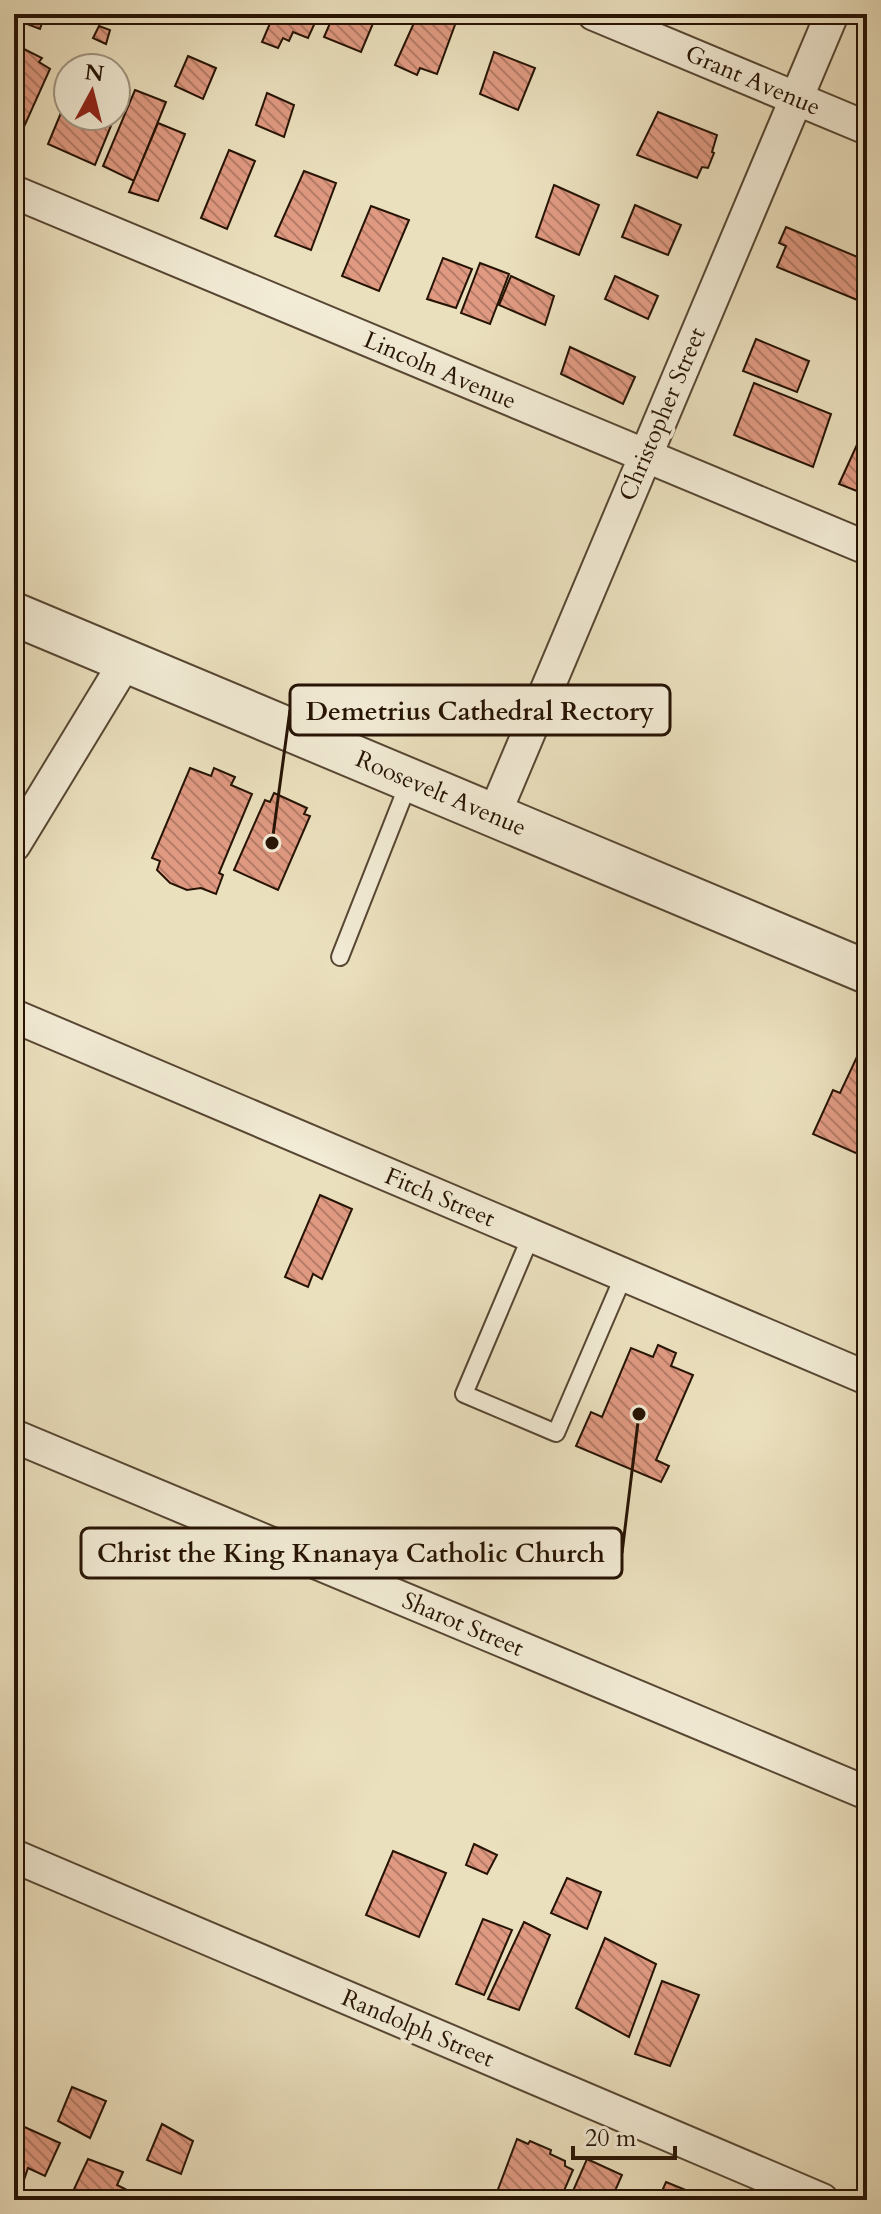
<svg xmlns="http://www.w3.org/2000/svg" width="881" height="2214" viewBox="0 0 881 2214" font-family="Cardo,serif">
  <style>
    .building { fill: url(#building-back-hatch); stroke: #261304; stroke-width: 2 }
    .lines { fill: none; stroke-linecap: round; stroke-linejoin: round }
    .service-casing { stroke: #574632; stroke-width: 20 }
    .minor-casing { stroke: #574632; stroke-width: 36 }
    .tertiary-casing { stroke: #574632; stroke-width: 46 }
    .service { stroke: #f2ebd5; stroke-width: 16 }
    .minor { stroke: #f2ebd5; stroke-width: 32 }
    .tertiary { stroke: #f2ebd5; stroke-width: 42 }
    .labels { text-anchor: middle; stroke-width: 7; stroke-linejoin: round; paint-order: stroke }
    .street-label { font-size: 24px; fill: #261304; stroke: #f2ebd5 }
    .leader { fill: none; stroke: #261304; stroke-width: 3 }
    .callout-dot { fill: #261304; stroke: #f2ebd5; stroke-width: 3 }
    .callout { fill: #f2ebd5; stroke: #261304; stroke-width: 3 }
    .callout-label { font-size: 26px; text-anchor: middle; font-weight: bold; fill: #261304 }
  </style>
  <defs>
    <pattern id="building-back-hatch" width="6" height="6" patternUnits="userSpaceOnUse" patternTransform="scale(2)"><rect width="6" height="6" fill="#e09a82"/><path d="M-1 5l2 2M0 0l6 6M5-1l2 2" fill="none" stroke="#b57c68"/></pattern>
  </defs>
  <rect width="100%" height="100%" fill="#ebe0be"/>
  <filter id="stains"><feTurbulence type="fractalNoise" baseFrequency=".0025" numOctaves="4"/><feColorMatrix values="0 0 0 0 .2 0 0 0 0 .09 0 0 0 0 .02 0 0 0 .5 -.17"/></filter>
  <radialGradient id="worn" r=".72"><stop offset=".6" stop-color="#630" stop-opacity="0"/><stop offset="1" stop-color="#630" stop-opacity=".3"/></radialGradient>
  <g class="building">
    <path d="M14,14h31l-5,15 -26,-10z"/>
    <path d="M274,14h45l-11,24 -15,-6 -4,9 -6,-3 -5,10 -16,-6z"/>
    <path d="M334,14h43l-16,38 -37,-15z"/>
    <path d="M418,14h20l18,8 -19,52 -17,-6 -3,7 -22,-10z"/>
    <path d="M99,26l11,4 -4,14 -13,-6z"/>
    <path d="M16,45l26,13 -3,4 11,7 -27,60 -9,-4v-75z"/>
    <path d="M494,52l41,16 -17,42 -38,-16z"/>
    <path d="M188,56l28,12 -13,31 -28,-13z"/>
    <path d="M116,89l9,4 -9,21z"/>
    <path d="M135,90l31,12 -32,79 -31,-15z"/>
    <path d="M267,93l27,12 -10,32 -28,-12z"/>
    <path d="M68,96v20h47l-20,49 -47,-21z"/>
    <path d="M658,112l59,23 -5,17 2,1 -6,15 -6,-1 -5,11 -60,-23z"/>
    <path d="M158,123l27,11 -27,67 -29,-9z"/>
    <path d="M229,150l26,11 -28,68 -26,-11z"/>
    <path d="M304,171l32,12 -25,67 -36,-14z"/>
    <path d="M554,185l45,20 -20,50 -43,-18z"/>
    <path d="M635,205l46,20 -13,30 -46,-18z"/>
    <path d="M371,206l38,14 -30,71 -37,-15z"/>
    <path d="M786,227l81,34v43l-90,-37 9,-21 -7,-3z"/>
    <path d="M443,258l29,11 -16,39 -29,-9z"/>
    <path d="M480,263l29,11 -19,50 -29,-11z"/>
    <path d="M511,276l43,20 -9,29 -46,-20z"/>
    <path d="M615,276l43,20 -10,23 -43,-20z"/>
    <path d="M756,339l53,22 -12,31 -54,-21z"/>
    <path d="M570,347l65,30 -12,27 -62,-30z"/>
    <path d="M754,383l77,31 -18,53 -79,-32z"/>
    <path d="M867,423v72l-28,-11z"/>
    <path d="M190,768l21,8 3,-8 21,9 -4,8 21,9 -33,79 4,2 -7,19 -15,-6 -14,2 -17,-7 -13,-13 3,-9 -8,-3z"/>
    <path d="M274,793l33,15 -3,6 6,2 -32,74 -44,-20 31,-70 5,2z"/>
    <path d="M864,1042l3,2v114l-54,-24 20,-44 7,3z"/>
    <path d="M320,1195l32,14 -30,70 -9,-5 -5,13 -23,-10z"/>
    <path d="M658,1345l18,8 -5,13 22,9 -37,85 13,6 -8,16 -85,-36 15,-34 11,5 29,-69 22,9z"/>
    <path d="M474,1844l23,11 -10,19 -21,-9z"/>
    <path d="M393,1851l53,22 -27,64 -53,-22z"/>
    <path d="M567,1878l34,14 -14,37 -36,-16z"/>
    <path d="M483,1919l29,11 -28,65 -28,-11z"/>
    <path d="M524,1922l26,13 -31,75 -31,-11z"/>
    <path d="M605,1938l51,26 -27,73 -53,-29z"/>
    <path d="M662,1981l37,14 -29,71 -35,-12z"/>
    <path d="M72,2087l34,14 -16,37 -32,-17z"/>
    <path d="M162,2124l31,17 -12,33 -34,-14z"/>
    <path d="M20,2125l40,18 -15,33 -17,-8 -7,21 -7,-3v-55l3,2z"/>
    <path d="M517,2139l11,5 2,-3 21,9 -1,4 15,7v5l8,4 -13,30h-66z"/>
    <path d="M88,2159l35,13 -6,13 12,6 -5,9h-55z"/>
    <path d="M587,2159l35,16 -11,25h-42z"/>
    <path d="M666,2182l44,18h-52z"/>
  </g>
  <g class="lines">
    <g class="service-casing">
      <g id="service">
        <path d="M340,957l69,-175"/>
        <path d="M531,1236l-67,158 92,39 68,-158"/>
      </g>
    </g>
    <g class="minor-casing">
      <g id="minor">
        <path d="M594,14l273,114"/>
        <path d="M14,192l853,356"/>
        <path d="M494,815l338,-801"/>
        <path d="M14,845l112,-184"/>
        <path d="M14,1016l853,362"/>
        <path d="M14,1436l853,357"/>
        <path d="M14,1856l808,344"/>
      </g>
    </g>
    <g class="tertiary-casing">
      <path id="tertiary" d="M14,614l853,358"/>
    </g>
    <use href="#service" class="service"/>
    <use href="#minor" class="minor"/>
    <use href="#tertiary" class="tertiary"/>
  </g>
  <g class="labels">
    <g class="street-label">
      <text transform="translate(753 80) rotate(23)" y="8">Grant Avenue</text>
      <text transform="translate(440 370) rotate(23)" y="8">Lincoln Avenue</text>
      <text transform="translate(662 414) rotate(-67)" y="8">Christopher Street</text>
      <text transform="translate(441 793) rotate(23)" y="8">Roosevelt Avenue</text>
      <text transform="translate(440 1197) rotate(23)" y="8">Fitch Street</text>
      <text transform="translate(463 1624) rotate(23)" y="8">Sharot Street</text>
      <text transform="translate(418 2028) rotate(23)" y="8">Randolph Street</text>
    </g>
  </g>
  <path class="leader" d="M272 843L290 710M639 1414L622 1553"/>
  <g class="callout-dot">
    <circle cx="272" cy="843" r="8"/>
    <circle cx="639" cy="1414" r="8"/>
  </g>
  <g class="callout">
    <rect x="290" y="685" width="380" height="50" rx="8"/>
    <rect x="81" y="1528" width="541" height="50" rx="8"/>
  </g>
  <g class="callout-label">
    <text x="480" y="720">Demetrius Cathedral Rectory</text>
    <text x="351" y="1562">Christ the King Knanaya Catholic Church</text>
  </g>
  <rect width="881" height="2214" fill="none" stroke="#ebe0be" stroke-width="48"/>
  <rect x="16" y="16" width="849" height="2182" fill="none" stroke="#261304" stroke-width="4"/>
  <rect x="24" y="24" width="833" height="2166" fill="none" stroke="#261304" stroke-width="2"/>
  <g transform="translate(92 92) rotate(7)"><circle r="38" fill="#f2ebd5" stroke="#a09581" stroke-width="2"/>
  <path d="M0-6L14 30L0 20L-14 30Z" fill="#8f2418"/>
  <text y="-12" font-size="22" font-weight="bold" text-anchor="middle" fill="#261304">N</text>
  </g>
  <path d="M573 2146v12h102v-12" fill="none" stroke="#261304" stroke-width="4"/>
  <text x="585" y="2146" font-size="24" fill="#261304" stroke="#f2ebd5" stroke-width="6" paint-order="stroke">20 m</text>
  <rect width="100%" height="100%" filter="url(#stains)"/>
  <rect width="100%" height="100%" fill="url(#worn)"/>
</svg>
